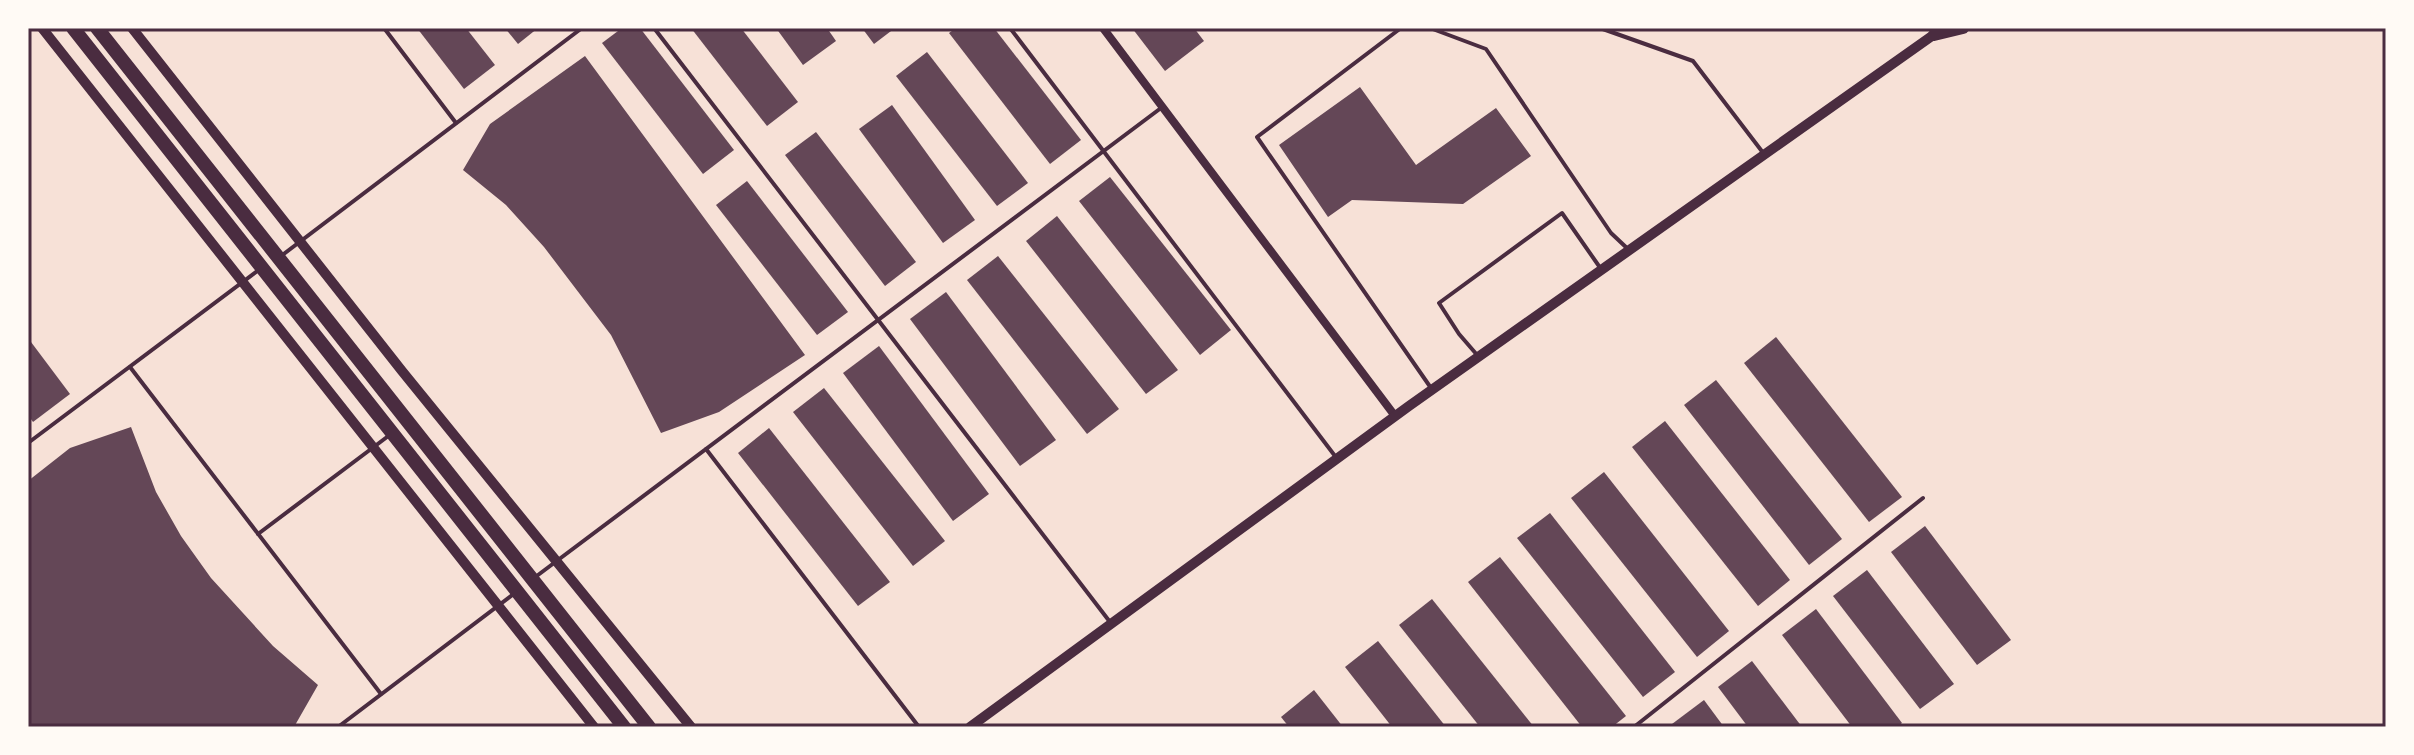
<svg xmlns="http://www.w3.org/2000/svg" width="2414" height="755" viewBox="0 0 2414 755" font-family="'Fira Sans',sans-serif">
  <style>
    .building { fill: #644757 }
    .lines { fill: none; stroke-linecap: round; stroke-linejoin: round }
    .service { stroke: #4a2c40; stroke-width: 4 }
    .minor { stroke: #4a2c40; stroke-width: 8 }
    .tertiary { stroke: #4a2c40; stroke-width: 10 }
    .secondary { stroke: #4a2c40; stroke-width: 12 }
    .primary { stroke: #4a2c40; stroke-width: 14 }
    .neatline { fill: none; stroke: #4a2c40; stroke-width: 3 }
  </style>
  <rect width="100%" height="100%" fill="#f7e1d7"/>
  <g class="building">
    <path d="M417,28h49l29,37 -31,24z"/>
    <path d="M505,28h33l-20,16z"/>
    <path d="M622,28h18l94,122 -31,24 -101,-131z"/>
    <path d="M691,28h50l57,74 -31,24z"/>
    <path d="M776,28h51l9,13 -33,24z"/>
    <path d="M862,28h33l-21,16z"/>
    <path d="M956,28h38l87,112 -31,24 -101,-131z"/>
    <path d="M1132,28h62l10,13 -39,30z"/>
    <path d="M927,52l101,131 -31,23 -101,-130z"/>
    <path d="M585,56l220,299 -86,57 -58,21 -50,-98 -67,-88 -38,-42 -43,-35 27,-46z"/>
    <path d="M1360,87l56,78 80,-57 35,48 -68,48 -111,-4 -24,17 -49,-72z"/>
    <path d="M892,105l83,115 -32,23 -84,-114z"/>
    <path d="M816,132l100,130 -31,24 -100,-131z"/>
    <path d="M1110,177l121,153 -31,25 -121,-154z"/>
    <path d="M747,181l101,131 -31,23 -101,-130z"/>
    <path d="M1057,216l121,154 -32,24 -120,-153z"/>
    <path d="M998,256l121,153 -32,25 -120,-154z"/>
    <path d="M946,292l110,148 -36,26 -110,-147z"/>
    <path d="M1776,337l126,160 -33,25 -125,-159z"/>
    <path d="M28,338l42,56 -37,28 -5,-7z"/>
    <path d="M879,346l110,148 -36,27 -110,-148z"/>
    <path d="M1716,380l126,159 -33,26 -125,-160z"/>
    <path d="M824,388l121,153 -32,25 -120,-154z"/>
    <path d="M1665,421l125,159 -32,26 -126,-159z"/>
    <path d="M131,427l25,65 25,44 30,42 62,68 45,39 -24,42h-266v-246l42,-33z"/>
    <path d="M769,428l121,154 -32,24 -120,-153z"/>
    <path d="M1604,472l125,159 -32,26 -126,-159z"/>
    <path d="M1550,513l125,159 -32,25 -126,-159z"/>
    <path d="M1925,526l86,114 -34,25 -86,-113z"/>
    <path d="M1500,557l126,159 -14,11h-30l-114,-145z"/>
    <path d="M1867,570l87,114 -34,25 -87,-113z"/>
    <path d="M1432,599l102,128h-54l-81,-102z"/>
    <path d="M1816,609l86,114 -5,4h-45l-70,-92z"/>
    <path d="M1378,641l68,86h-54l-47,-60z"/>
    <path d="M1752,661l50,66h-54l-30,-40z"/>
    <path d="M1314,690l29,37h-54l-8,-10z"/>
    <path d="M1704,700l20,27h-56z"/>
  </g>
  <g class="lines">
    <g class="service">
      <path d="M384,28l72,95"/>
      <path d="M654,28l456,594"/>
      <path d="M1010,28l325,428"/>
      <path d="M1401,28l-144,109 174,251"/>
      <path d="M1430,28l56,21 125,184 18,17"/>
      <path d="M1600,28l93,33 71,93"/>
      <path d="M281,256l301,-228"/>
      <path d="M1478,356l-19,-22 -20,-31 123,-90 39,56"/>
      <path d="M130,367l251,327"/>
      <path d="M28,443l232,-174"/>
      <path d="M706,449l213,278"/>
      <path d="M258,534l133,-100"/>
      <path d="M534,578l627,-470"/>
      <path d="M338,727l177,-134"/>
      <path d="M1634,727l289,-229"/>
    </g>
    <path class="minor" d="M1103,28l292,388"/>
    <g class="tertiary">
      <path d="M42,28l552,699"/>
      <path d="M132,28l270,343 289,356"/>
      <path d="M970,727l439,-321 530,-375"/>
    </g>
    <path class="secondary" d="M1934,35l29,-7"/>
    <g class="primary">
      <path d="M73,28l551,699"/>
      <path d="M97,28l552,699"/>
    </g>
  </g>
  <rect width="2414" height="755" fill="none" stroke="#fffaf5" stroke-width="60"/>
  <rect x="30" y="30" width="2354" height="695" class="neatline"/>
</svg>
